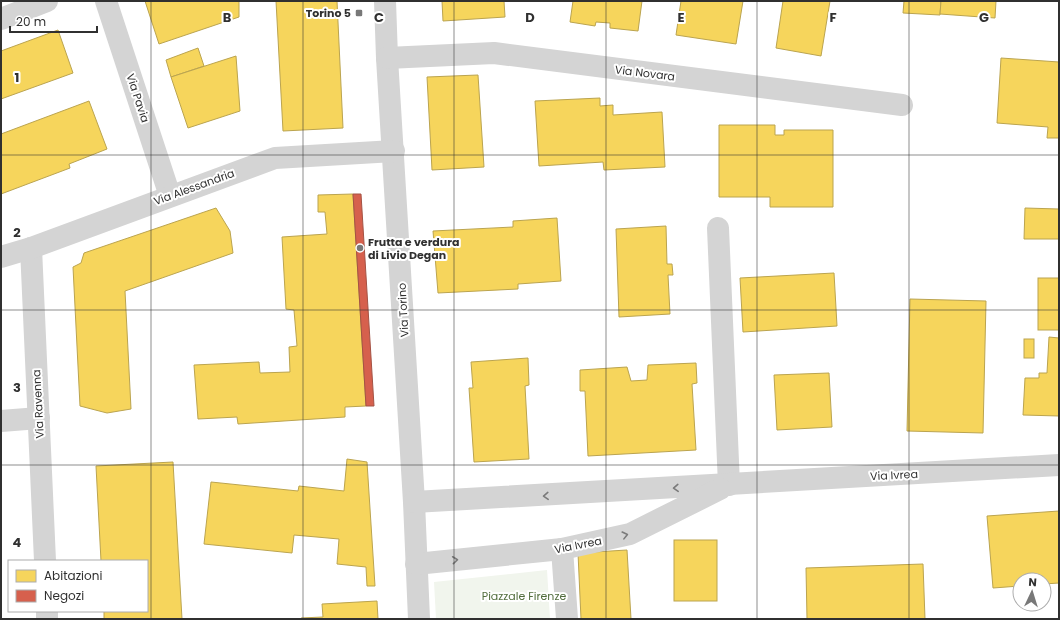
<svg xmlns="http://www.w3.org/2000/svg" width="1060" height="620" viewBox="0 0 1060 620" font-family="Poppins,sans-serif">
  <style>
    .green { fill: #f1f5ed }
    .homes { fill: #f6d55c; stroke: #bba44f }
    .shops { fill: #d6604d; stroke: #a45244 }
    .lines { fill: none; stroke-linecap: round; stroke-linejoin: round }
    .minor { stroke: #d4d4d4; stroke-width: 22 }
    .oneway { stroke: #7a7a7a }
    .grid { fill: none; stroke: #303030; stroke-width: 1; stroke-opacity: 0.55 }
    .poi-dot { fill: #787878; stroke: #fff; stroke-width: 1.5 }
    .labels { text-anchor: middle; stroke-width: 4; stroke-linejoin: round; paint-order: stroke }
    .poi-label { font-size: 11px; font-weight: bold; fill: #303030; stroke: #fff; text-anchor: end }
    .street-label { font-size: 11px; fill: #303030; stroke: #fff }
    .park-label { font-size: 11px; fill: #526d3d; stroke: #fff }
    .grid-label { font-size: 13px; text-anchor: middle; font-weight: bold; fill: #303030; stroke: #fff; stroke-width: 4; stroke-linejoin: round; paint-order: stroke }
  </style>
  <rect width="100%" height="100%" fill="#fff"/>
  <path class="green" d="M547,570l3,49h-114l-2,-37z"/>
  <g class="homes">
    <path d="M145,1h94v16l-80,27z"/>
    <path d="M276,1h61l6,127 -60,3z"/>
    <path d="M442,1h62l1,16 -62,4z"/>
    <path d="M573,1h69l-4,30 -28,-3v-5l-14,-1 -1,4 -25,-4z"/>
    <path d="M681,1h62l-7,43 -60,-9z"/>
    <path d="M783,1h47l-9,55 -45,-8z"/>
    <path d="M904,1h37l-1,14 -37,-2z"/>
    <path d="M941,1h55l-1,17 -55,-4z"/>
    <path d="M58,30l15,43 -72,26v-48z"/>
    <path d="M198,48l6,18 -33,11 -5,-17z"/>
    <path d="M236,56l4,55 -52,17 -17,-51z"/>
    <path d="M1001,58l58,4v76h-12l1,-11 -51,-4z"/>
    <path d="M478,75l6,92 -52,3 -5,-93z"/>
    <path d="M600,98v8l13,-1v10l49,-3 3,55 -61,3 -1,-8 -64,4 -4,-65z"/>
    <path d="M89,101l18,48 -38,15 1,4 -69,26v-60z"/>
    <path d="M719,125h56v10h9v-5h49v77h-63v-10h-51z"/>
    <path d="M353,194l13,212 -21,1v10l-107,7 -1,-7 -39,2 -4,-54 65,-3 1,11 30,-1 -1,-25 8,-1 -3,-36 -8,-1 -4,-72 45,-3 -2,-22h-7v-17z"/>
    <path d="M216,208l14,23 3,22 -108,38 6,118 -24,4 -27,-7 -7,-139 8,-4 3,-10z"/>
    <path d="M1025,208l34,1v30h-35z"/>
    <path d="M557,218l4,63 -43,3v5l-80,4 -5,-62 80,-4v-6z"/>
    <path d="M666,226l1,38h5l1,11h-5l2,39 -51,3 -3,-88z"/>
    <path d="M834,273l3,53 -94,6 -3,-54z"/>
    <rect x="1038" y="278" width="21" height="52"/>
    <path d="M910,299l76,2 -3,132 -76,-2z"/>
    <path d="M1049,337l10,1v78l-36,-1 2,-37h14v-5h8z"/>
    <rect x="1024" y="339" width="10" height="19"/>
    <path d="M528,358l1,27 -4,1 4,73 -55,3 -5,-74h4l-2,-26z"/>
    <path d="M696,363l1,20 -5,1 4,66 -108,6 -3,-65h-5v-21l47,-3 4,14 16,-1 1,-15z"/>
    <path d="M829,373l3,54 -55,3 -3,-55z"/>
    <path d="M347,459l20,3 8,124h-8l-1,-19 -29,-3 2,-25 -45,-4 -2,18 -88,-9 7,-62 87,9 1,-5 45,5z"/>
    <path d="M173,462l9,157h-78v-8h43v-50h-46l-5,-95z"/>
    <path d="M1059,511v72l-15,1v-4h-24v6l-27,2 -6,-72z"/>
    <rect x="674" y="540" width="43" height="61"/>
    <path d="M627,550l4,69h-50l-3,-66z"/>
    <path d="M923,564l2,55h-118l-1,-51z"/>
    <path d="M377,601l1,18h-77v-1l22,-1 -1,-13z"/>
  </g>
  <path class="shops" d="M353,194h8l13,212h-8z"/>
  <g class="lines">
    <g class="minor">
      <path d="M106,1l64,195"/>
      <path d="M385,1l2,57 27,444 5,117"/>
      <path d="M1,19l46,-18"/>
      <path d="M387,58l107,-5 408,52"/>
      <path d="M718,228l11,257"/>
      <path d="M31,248l14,313"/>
      <path d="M1,257l30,-9 244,-90 119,-7"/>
      <path d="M1,421l38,-3"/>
      <path d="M414,502l645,-37"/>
      <path d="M562,549l5,70"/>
      <path d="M416,564l146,-15 68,-15 90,-45"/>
      <path d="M47,611v8"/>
    </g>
  </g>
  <defs><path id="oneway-chevron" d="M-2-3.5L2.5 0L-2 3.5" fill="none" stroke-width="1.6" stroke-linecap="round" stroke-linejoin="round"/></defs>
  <g class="oneway">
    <use href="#oneway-chevron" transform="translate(676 488) rotate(177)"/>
    <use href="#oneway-chevron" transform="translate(546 496) rotate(177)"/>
    <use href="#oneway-chevron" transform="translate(625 535) rotate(-14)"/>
    <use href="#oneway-chevron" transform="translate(455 560) rotate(-6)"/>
  </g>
  <path class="grid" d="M151,1v618M303,1v618M454,1v618M606,1v618M757,1v618M909,1v618M1,155h1058M1,310h1058M1,465h1058"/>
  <g class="poi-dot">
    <rect x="355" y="9" width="8" height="8" rx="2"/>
    <circle cx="360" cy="248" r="4"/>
  </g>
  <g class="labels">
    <g class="poi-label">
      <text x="351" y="17">Torino 5</text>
      <text x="368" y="246" text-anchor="start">Frutta e verdura<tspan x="368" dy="13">di Livio Degan</tspan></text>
    </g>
    <g class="street-label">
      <text transform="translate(645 73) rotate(7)" y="4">Via Novara</text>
      <text transform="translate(138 98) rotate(72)" y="4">Via Pavia</text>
      <text transform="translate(194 187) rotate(-20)" y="4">Via Alessandria</text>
      <text transform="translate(403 310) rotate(-93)" y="4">Via Torino</text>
      <text transform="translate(38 404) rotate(-93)" y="4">Via Ravenna</text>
      <text transform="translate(894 475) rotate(-3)" y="4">Via Ivrea</text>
      <text transform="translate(578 545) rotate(-11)" y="4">Via Ivrea</text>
    </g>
    <g class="park-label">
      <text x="524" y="600">Piazzale Firenze</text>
    </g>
  </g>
  <g class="grid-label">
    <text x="227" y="22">B</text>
    <text x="379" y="22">C</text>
    <text x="530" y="22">D</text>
    <text x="681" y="22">E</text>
    <text x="833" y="22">F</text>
    <text x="984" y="22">G</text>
    <text x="17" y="82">1</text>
    <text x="17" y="237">2</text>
    <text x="17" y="392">3</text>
    <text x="17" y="547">4</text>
  </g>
  <rect width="1060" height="620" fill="none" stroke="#303030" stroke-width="4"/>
  <rect x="8" y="560" width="140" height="52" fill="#ffffff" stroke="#acacac"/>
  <rect x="16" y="570" width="20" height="12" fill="#f6d55c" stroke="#acacac"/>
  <text x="44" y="580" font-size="12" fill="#303030">Abitazioni</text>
  <rect x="16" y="590" width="20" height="12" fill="#d6604d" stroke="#acacac"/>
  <text x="44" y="600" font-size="12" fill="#303030">Negozi</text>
  <g transform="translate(1032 592) rotate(4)"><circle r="19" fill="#ffffff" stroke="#acacac"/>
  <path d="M0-3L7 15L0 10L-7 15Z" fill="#787878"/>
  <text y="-6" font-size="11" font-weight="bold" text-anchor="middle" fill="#303030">N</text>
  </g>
  <path d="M10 26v6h87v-6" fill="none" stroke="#303030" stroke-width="2"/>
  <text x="16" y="26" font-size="12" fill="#303030" stroke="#ffffff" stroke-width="3" paint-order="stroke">20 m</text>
</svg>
